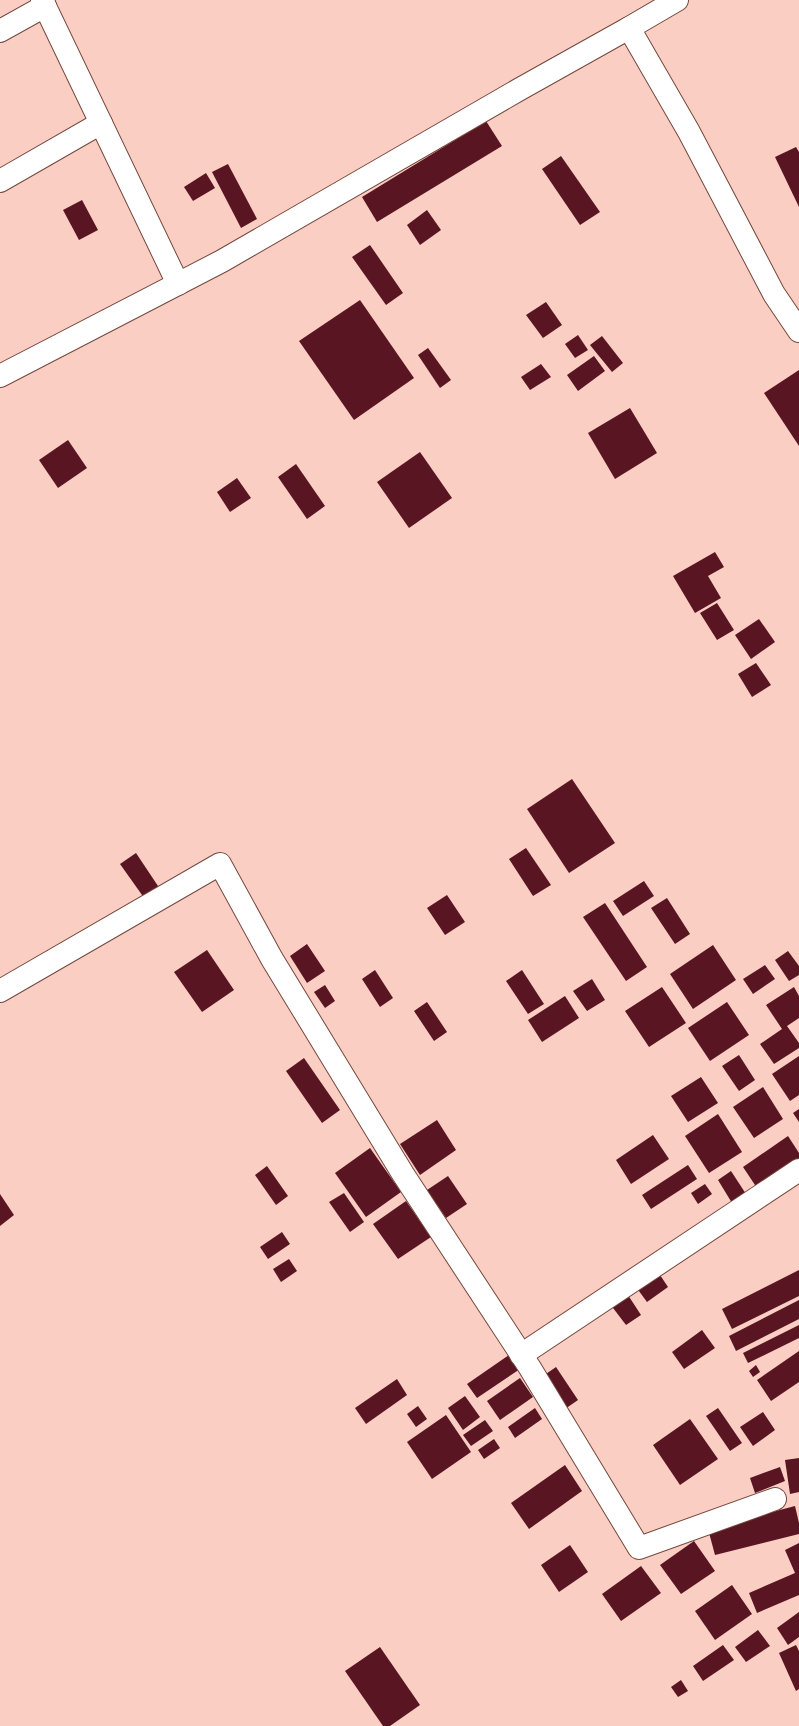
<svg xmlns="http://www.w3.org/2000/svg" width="799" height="1726" viewBox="0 0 799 1726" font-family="'PT Sans',sans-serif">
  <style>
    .building { fill: #591522 }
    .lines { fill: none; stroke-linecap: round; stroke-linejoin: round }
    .street-casing { stroke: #75483d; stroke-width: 24 }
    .street { stroke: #fff; stroke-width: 22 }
  </style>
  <rect width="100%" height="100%" fill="#facec3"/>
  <g class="building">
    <path d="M486,121l16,25 -125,76 -15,-25z"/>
    <path d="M796,147l3,5v55l-24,-50z"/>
    <path d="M561,156l39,56 -20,13 -38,-56z"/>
    <path d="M228,164l29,55 -16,9 -29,-56z"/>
    <path d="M206,173l9,15 -22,13 -9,-14z"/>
    <path d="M82,200l16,30 -19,10 -16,-30z"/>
    <path d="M427,210l14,20 -21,15 -13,-20z"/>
    <path d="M370,245l33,48 -17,12 -34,-48z"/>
    <path d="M360,300l54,78 -60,42 -55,-79z"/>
    <path d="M546,302l16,23 -19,13 -17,-23z"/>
    <path d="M578,335l10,15 -13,8 -10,-14z"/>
    <path d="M602,336l21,27 -11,9 -22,-27z"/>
    <path d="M428,348l23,32 -11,8 -22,-33z"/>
    <path d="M594,356l11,15 -27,20 -11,-16z"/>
    <path d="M541,364l10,13 -21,13 -9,-13z"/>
    <path d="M799,370v76l-35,-53z"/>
    <path d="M630,408l27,45 -42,26 -27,-46z"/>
    <path d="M68,440l19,28 -29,20 -19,-28z"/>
    <path d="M420,452l32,46 -43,30 -32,-46z"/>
    <path d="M296,464l29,42 -18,13 -29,-42z"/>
    <path d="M237,478l14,20 -21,14 -13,-20z"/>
    <path d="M715,552l9,15 -16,9 13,22 -26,15 -22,-37z"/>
    <path d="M717,603l17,27 -17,10 -17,-27z"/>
    <path d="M759,619l16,23 -24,17 -16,-24z"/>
    <path d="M756,663l15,22 -19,12 -14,-23z"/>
    <path d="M572,779l43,64 -46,30 -42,-64z"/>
    <path d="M526,848l25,37 -18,11 -24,-37z"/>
    <path d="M136,853l26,39 -15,10 -27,-38z"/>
    <path d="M644,881l10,15 -31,20 -10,-15z"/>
    <path d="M447,895l18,27 -20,13 -18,-27z"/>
    <path d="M667,898l23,36 -15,10 -24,-36z"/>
    <path d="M605,903l42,64 -21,14 -43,-64z"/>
    <path d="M307,944l18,27 -18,12 -17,-27z"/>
    <path d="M713,945l23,35 -43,29 -23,-35z"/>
    <path d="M207,950l27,40 -32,22 -28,-40z"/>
    <path d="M788,951l11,15v9l-10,6 -14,-21z"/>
    <path d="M765,965l10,14 -22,15 -10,-15z"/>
    <path d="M375,970l18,28 -13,9 -18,-28z"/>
    <path d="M522,970l22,34 -16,10 -22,-33z"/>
    <path d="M592,979l13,21 -18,11 -14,-20z"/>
    <path d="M325,985l10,16 -10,7 -11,-16z"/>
    <path d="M662,987l24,36 -37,24 -24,-36z"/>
    <path d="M794,987l5,9v22l-12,8 12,17v5l-25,16 -14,-20 22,-15 -16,-24z"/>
    <path d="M565,996l14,22 -37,24 -14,-22z"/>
    <path d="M427,1002l20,30 -13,9 -20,-30z"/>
    <path d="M727,1002l22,33 -39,26 -22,-33z"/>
    <path d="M739,1055l16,25 -16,11 -17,-25z"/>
    <path d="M799,1056v39l-9,6 -18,-27z"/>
    <path d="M304,1058l36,52 -18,13 -36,-52z"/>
    <path d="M701,1077l17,26 -30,19 -17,-26z"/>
    <path d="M763,1087l20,32 -29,19 -21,-31z"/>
    <path d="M799,1109v13l-6,-9z"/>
    <path d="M718,1114l24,38 -33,21 -24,-37z"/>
    <path d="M437,1120l19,30 -36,25 -20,-31z"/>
    <path d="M653,1135l16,24 -38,25 -15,-24z"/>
    <path d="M788,1136l11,17v7l-42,28 -14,-21z"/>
    <path d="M370,1148l31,44 -35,25 -31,-44z"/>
    <path d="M688,1165l9,14 -46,30 -9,-14z"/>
    <path d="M267,1166l21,30 -12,9 -21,-30z"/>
    <path d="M731,1171l15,23 -14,9 -14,-23z"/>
    <path d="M448,1176l19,28 -21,14 -19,-28z"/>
    <path d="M705,1184l7,10 -14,10 -7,-11z"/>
    <path d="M344,1193l20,29 -14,10 -21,-30z"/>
    <path d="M0,1194l14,21 -14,11z"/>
    <path d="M406,1201l25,36 -33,22 -25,-35z"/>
    <path d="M282,1232l8,12 -22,15 -8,-12z"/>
    <path d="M289,1259l8,12 -16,11 -8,-13z"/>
    <path d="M799,1270v26l-67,33 -10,-20z"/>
    <path d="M658,1272l10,15 -21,15 -11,-15z"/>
    <path d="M626,1292l15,23 -15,10 -16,-21z"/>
    <path d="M799,1300v19l-63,32 -7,-15z"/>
    <path d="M799,1325v13l-51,25 -5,-10z"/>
    <path d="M702,1330l13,18 -31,21 -12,-17z"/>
    <path d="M799,1351v31l-28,19 -14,-21z"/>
    <path d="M509,1355l11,14 -43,29 -10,-14z"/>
    <path d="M756,1365l4,7 -7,5 -4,-6z"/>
    <path d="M556,1367l22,33 -13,9 -22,-33z"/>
    <path d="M520,1378l13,19 -33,23 -13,-19z"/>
    <path d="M397,1379l10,16 -41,29 -11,-16z"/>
    <path d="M465,1396l15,21 -17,13 -15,-22z"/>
    <path d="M418,1406l9,13 -11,8 -9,-13z"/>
    <path d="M535,1408l7,11 -27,19 -7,-11z"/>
    <path d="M718,1408l24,35 -12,8 -24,-35z"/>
    <path d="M763,1412l12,18 -22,16 -13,-19z"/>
    <path d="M446,1415l25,37 -39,27 -25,-37z"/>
    <path d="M690,1419l28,40 -38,26 -27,-40z"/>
    <path d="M485,1420l8,11 -22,15 -8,-11z"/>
    <path d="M494,1439l6,9 -16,11 -6,-9z"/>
    <path d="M799,1458v34l-9,2 -5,-34z"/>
    <path d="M565,1465l17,26 -53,38 -18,-26z"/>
    <path d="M780,1467l5,14 -30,12 -5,-15z"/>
    <path d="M795,1506l4,17v11l-84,21 -7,-26z"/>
    <path d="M694,1541l21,30 -34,23 -21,-29z"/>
    <path d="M799,1543v52l-42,18 -8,-20 46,-20 -10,-23z"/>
    <path d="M570,1545l18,27 -29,20 -18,-27z"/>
    <path d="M641,1566l20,27 -40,28 -19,-27z"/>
    <path d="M732,1585l20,29 -37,26 -20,-29z"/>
    <path d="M799,1612v25l-11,8 -11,-17z"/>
    <path d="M758,1630l12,16 -24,16 -11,-15z"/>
    <path d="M723,1645l11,15 -31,21 -10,-15z"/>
    <path d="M796,1645l3,6v38l-3,2 -17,-38z"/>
    <path d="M380,1647l40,58 -30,21h-7l-38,-55z"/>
    <path d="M681,1680l7,11 -10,6 -7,-10z"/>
  </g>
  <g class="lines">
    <g class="street-casing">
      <g id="street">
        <path d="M42,0l136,284"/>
        <path d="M677,0l-48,28 60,104 85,162 25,37"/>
        <path d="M0,31l45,-25"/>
        <path d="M0,181l101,-58"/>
        <path d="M0,376l222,-115 298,-172 109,-61"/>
        <path d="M0,991l220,-127 52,95 131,215 127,194 109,180 136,-49"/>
        <path d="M521,1355l278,-185"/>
      </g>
    </g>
    <use href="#street" class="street"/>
  </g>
</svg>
